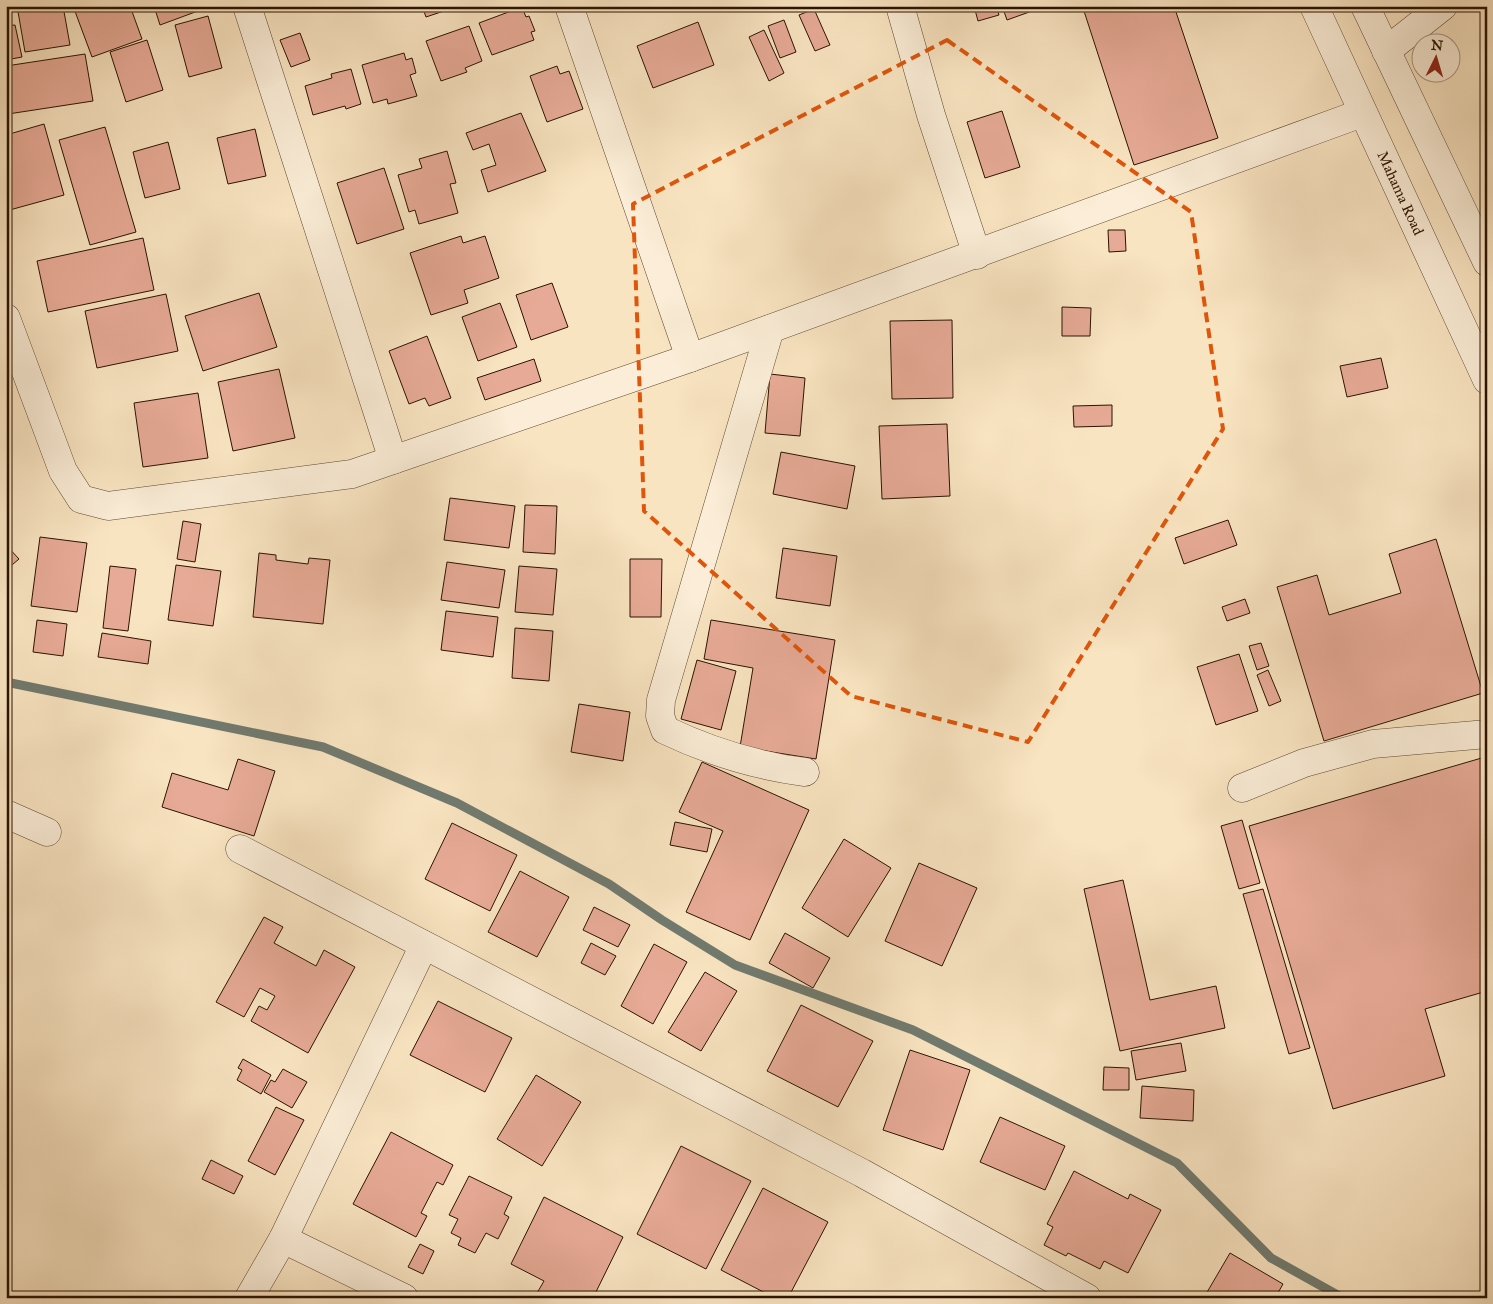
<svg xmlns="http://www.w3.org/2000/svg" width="1493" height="1304" viewBox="0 0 1493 1304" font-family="'IM FELL Great Primer',serif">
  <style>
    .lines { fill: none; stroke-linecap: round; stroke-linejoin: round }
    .stream { stroke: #717a6f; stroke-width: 9 }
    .building { fill: #e7aa96; stroke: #2b1300 }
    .minor-casing { stroke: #5e4730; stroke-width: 29 }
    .minor { stroke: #fbedd7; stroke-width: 28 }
    .marked { fill: none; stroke: #df560b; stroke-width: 4; stroke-dasharray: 10 6; stroke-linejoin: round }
    .labels { text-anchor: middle; stroke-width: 4; stroke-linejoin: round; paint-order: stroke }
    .street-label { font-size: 15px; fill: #2b1300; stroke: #fbedd7 }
  </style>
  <rect width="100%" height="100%" fill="#f9e4c1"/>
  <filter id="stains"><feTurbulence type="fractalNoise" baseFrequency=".004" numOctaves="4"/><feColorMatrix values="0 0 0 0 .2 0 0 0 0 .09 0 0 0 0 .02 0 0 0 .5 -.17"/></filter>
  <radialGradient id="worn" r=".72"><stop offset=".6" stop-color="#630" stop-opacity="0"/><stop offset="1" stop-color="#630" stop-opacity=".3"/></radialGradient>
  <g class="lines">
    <path class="stream" d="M6,682l317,65 134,56 152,81 53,36 73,45 178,65 264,133 94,95 72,40"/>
  </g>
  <g class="building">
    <path d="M17,6h46l7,39 -45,7z"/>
    <path d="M73,6h57l12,33 -50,18z"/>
    <path d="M154,6h51l1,2 -46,17z"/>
    <path d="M422,6h37l-33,11z"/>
    <path d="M974,6h22l3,9 -21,6z"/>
    <path d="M1002,6h44l-39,14z"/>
    <path d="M1088,6h86l44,132 -84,27 -51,-157z"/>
    <path d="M522,7l4,10 3,-1 6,15 -4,1 3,8 -42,15 -13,-32z"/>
    <path d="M814,9l16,36 -15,6 -16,-36z"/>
    <path d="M208,16l14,52 -33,9 -14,-52z"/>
    <path d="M784,20l12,32 -16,6 -12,-32z"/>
    <path d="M698,22l16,43 -61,23 -16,-42z"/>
    <path d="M15,25l7,32 -16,3v-34z"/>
    <path d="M469,26l13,35 -17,7 2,4 -26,9 -15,-40z"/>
    <path d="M764,30l20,43 -15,8 -20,-44z"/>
    <path d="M300,33l10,27 -19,7 -11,-27z"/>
    <path d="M147,40l16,50 -37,12 -16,-50z"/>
    <path d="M404,53l2,7 6,-2 4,15 -6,2 7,21 -29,8 -1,-5 -14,4 -11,-38z"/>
    <path d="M85,54l8,47 -85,13 -2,-48z"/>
    <path d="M557,66l3,8 9,-3 14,38 -36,13 -17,-46z"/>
    <path d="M351,69l10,35 -15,5 -1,-3 -32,9 -8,-29 27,-8 -1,-4z"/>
    <path d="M1002,111l18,56 -35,11 -18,-56z"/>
    <path d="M521,113l25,58 -58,21 -7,-22 15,-5 -7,-21 -16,6 -7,-17z"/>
    <path d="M44,124l20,71 -58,16v-76z"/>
    <path d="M105,127l31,105 -46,13 -31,-105z"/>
    <path d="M255,129l11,47 -38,8 -11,-46z"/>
    <path d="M168,142l12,47 -35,9 -12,-46z"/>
    <path d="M447,151l9,32 -6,1 8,29 -39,11 -4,-14 -6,2 -11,-37 24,-7 -3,-9z"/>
    <path d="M384,168l20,61 -47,15 -20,-61z"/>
    <path d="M1108,230h17l1,21 -17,1z"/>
    <path d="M461,236l2,7 22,-7 14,42 -35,12 4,13 -37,12 -21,-62z"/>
    <path d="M143,238l11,52 -106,22 -11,-51z"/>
    <path d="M552,283l16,44 -37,13 -15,-45z"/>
    <path d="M259,293l18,54 -74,24 -18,-55z"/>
    <path d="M166,294l12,57 -81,17 -12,-57z"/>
    <path d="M500,303l17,44 -39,14 -16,-44z"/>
    <path d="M1062,307l29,1 -1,28h-28z"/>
    <path d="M952,320l1,78 -61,1 -2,-78z"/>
    <path d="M427,336l24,62 -22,8 -4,-8 -16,6 -20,-53z"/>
    <path d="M1381,358l7,30 -41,9 -7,-31z"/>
    <path d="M534,359l7,22 -56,19 -8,-22z"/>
    <path d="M279,369l16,69 -62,13 -15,-69z"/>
    <path d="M770,374l35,4 -5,58 -35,-3z"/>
    <path d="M6,379l5,9 -5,2z"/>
    <path d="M198,393l10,65 -65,9 -9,-64z"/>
    <path d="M1112,405v21l-38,1 -1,-21z"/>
    <path d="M947,424l3,72 -68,3 -3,-73z"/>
    <path d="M781,452l74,14 -8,43 -74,-15z"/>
    <path d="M450,498l65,8 -6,42 -65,-8z"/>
    <path d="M525,505l32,1 -2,48 -32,-2z"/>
    <path d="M1228,520l9,25 -53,19 -9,-26z"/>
    <path d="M183,521l18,3 -6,38 -18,-3z"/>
    <path d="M40,537l47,6 -10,69 -46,-6z"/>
    <path d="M1436,539l47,154 -159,48 -47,-154 40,-12 12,40 72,-22 -12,-39z"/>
    <path d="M6,545l13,14 -13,11z"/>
    <path d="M783,548l54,8 -7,50 -54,-8z"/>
    <path d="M259,553l17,2v5l32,4 1,-6 21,2 -7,64 -70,-7z"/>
    <path d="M630,559h32l-1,58h-31z"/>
    <path d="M447,562l58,8 -6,38 -58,-8z"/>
    <path d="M176,565l45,6 -8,55 -45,-6z"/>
    <path d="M110,566l26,3 -8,62 -25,-3z"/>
    <path d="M519,566l38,3 -4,46 -38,-3z"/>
    <path d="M1245,599l5,14 -23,8 -5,-14z"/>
    <path d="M446,611l52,6 -5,40 -52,-7z"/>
    <path d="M37,620l30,4 -4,32 -30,-4z"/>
    <path d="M711,620l124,20 -19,119 -76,-12 13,-79 -49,-9z"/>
    <path d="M515,628l38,3 -4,50 -37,-3z"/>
    <path d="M102,633l49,8 -3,23 -50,-7z"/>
    <path d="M1261,643l8,23 -12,4 -8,-24z"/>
    <path d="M1239,654l19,57 -42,14 -19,-58z"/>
    <path d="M697,660l39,11 -15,59 -40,-11z"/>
    <path d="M1268,670l13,31 -12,5 -12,-31z"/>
    <path d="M579,704l51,8 -7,49 -52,-9z"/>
    <path d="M1485,757l2,234 -62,18 20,67 -112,33 -84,-283z"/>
    <path d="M238,759l37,12 -21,65 -92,-29 10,-34 56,17z"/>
    <path d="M702,762l107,48 -59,130 -64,-28 37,-81 -44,-19z"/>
    <path d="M1242,820l18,63 -21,6 -18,-63z"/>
    <path d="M675,822l37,7 -5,23 -37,-7z"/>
    <path d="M452,823l65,32 -27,56 -65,-32z"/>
    <path d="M844,839l47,29 -43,69 -46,-29z"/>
    <path d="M919,863l58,25 -35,78 -57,-25z"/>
    <path d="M520,871l49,26 -32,60 -49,-25z"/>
    <path d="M1123,880l27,120 66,-14 9,42 -105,23 -36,-162z"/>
    <path d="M1263,889l47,159 -21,6 -46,-160z"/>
    <path d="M594,907l36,18 -12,22 -35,-17z"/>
    <path d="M264,917l19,10 -9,16 42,23 8,-16 31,17 -47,86 -57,-32 8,-15 8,4 8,-14 -15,-8 -16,29 -28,-15z"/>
    <path d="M785,933l45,25 -17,30 -44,-25z"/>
    <path d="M591,943l25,13 -11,19 -24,-12z"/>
    <path d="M654,944l33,18 -34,62 -32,-18z"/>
    <path d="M705,972l32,19 -36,60 -33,-19z"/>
    <path d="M438,1001l74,37 -27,54 -75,-37z"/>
    <path d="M801,1005l72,36 -35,66 -71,-36z"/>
    <path d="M1181,1043l5,28 -50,9 -5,-29z"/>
    <path d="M910,1050l60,20 -27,80 -60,-20z"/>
    <path d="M243,1059l28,16 -10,19 -24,-14 5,-10 -4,-2z"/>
    <path d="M1104,1067l25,1v22h-26z"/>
    <path d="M283,1069l24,13 -15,26 -28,-16 7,-12 4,2z"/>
    <path d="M536,1075l45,27 -39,64 -45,-27z"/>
    <path d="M1142,1086l52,4 -1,31 -53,-3z"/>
    <path d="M276,1107l28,13 -29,55 -27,-14z"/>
    <path d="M1000,1117l65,29 -20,44 -65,-28z"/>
    <path d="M391,1132l62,33 -10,20 -6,-3 -16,31 6,3 -11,21 -63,-33z"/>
    <path d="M681,1146l70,35 -45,88 -69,-35z"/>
    <path d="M211,1160l32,16 -9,18 -32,-15z"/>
    <path d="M1074,1171l54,28 2,-5 31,16 -33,63 -24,-12 -4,8 -32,-16 -2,3 -22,-11 9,-18 -6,-3z"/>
    <path d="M469,1176l43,21 -8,17 5,3 -11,22 -12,-6 -11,20 -17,-8 3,-7 -10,-5 7,-14 -9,-4z"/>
    <path d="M763,1188l65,34 -40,76h-13l-54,-28z"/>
    <path d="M544,1197l79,40 -30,61h-46l-10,-5 7,-12 -33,-17z"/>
    <path d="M420,1244l14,7 -11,23 -15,-7z"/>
    <path d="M1230,1253l53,31 -8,14h-63l-6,-4z"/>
  </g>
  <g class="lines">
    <g class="minor-casing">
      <g id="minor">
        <path d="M247,6l146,454"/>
        <path d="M569,6l121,352"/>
        <path d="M900,6l31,109 46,140"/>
        <path id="s1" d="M1314,6l173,374"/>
        <path d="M1365,6l122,256"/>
        <path d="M1386,51l57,-45"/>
        <path d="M6,318l57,153 18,28 27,7 244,-32 338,-116 672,-245"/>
        <path d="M770,329l-109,371 -1,16 5,14c44,21 93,36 140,42"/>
        <path d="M1242,788l62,-25 69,-19 114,-10"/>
        <path d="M6,814l41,18"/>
        <path d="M240,849l622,324 225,125"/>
        <path d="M283,1239l121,59"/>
        <path d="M249,1298l34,-59 141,-294"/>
      </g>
    </g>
    <use href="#minor" class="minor"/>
  </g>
  <path class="marked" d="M947,40l244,172 32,217 -195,313 -177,-46 -207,-185 -11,-307z"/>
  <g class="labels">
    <g class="street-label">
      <text dy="5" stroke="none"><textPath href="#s1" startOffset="206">Mahama Road</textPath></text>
    </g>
  </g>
  <rect width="1493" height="1304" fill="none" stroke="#f9e4c1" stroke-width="25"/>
  <rect x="8" y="8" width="1478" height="1289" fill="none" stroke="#2b1300" stroke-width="2.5"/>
  <rect x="12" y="12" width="1468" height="1279" fill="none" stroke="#2b1300"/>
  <g transform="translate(1436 58) rotate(5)"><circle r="24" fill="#fbedd7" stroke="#a89681"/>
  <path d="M0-4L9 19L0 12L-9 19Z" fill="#8f2418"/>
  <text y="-8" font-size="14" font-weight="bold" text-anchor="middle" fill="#2b1300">N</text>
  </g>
  <rect width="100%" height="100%" filter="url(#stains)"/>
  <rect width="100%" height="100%" fill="url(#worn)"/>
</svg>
